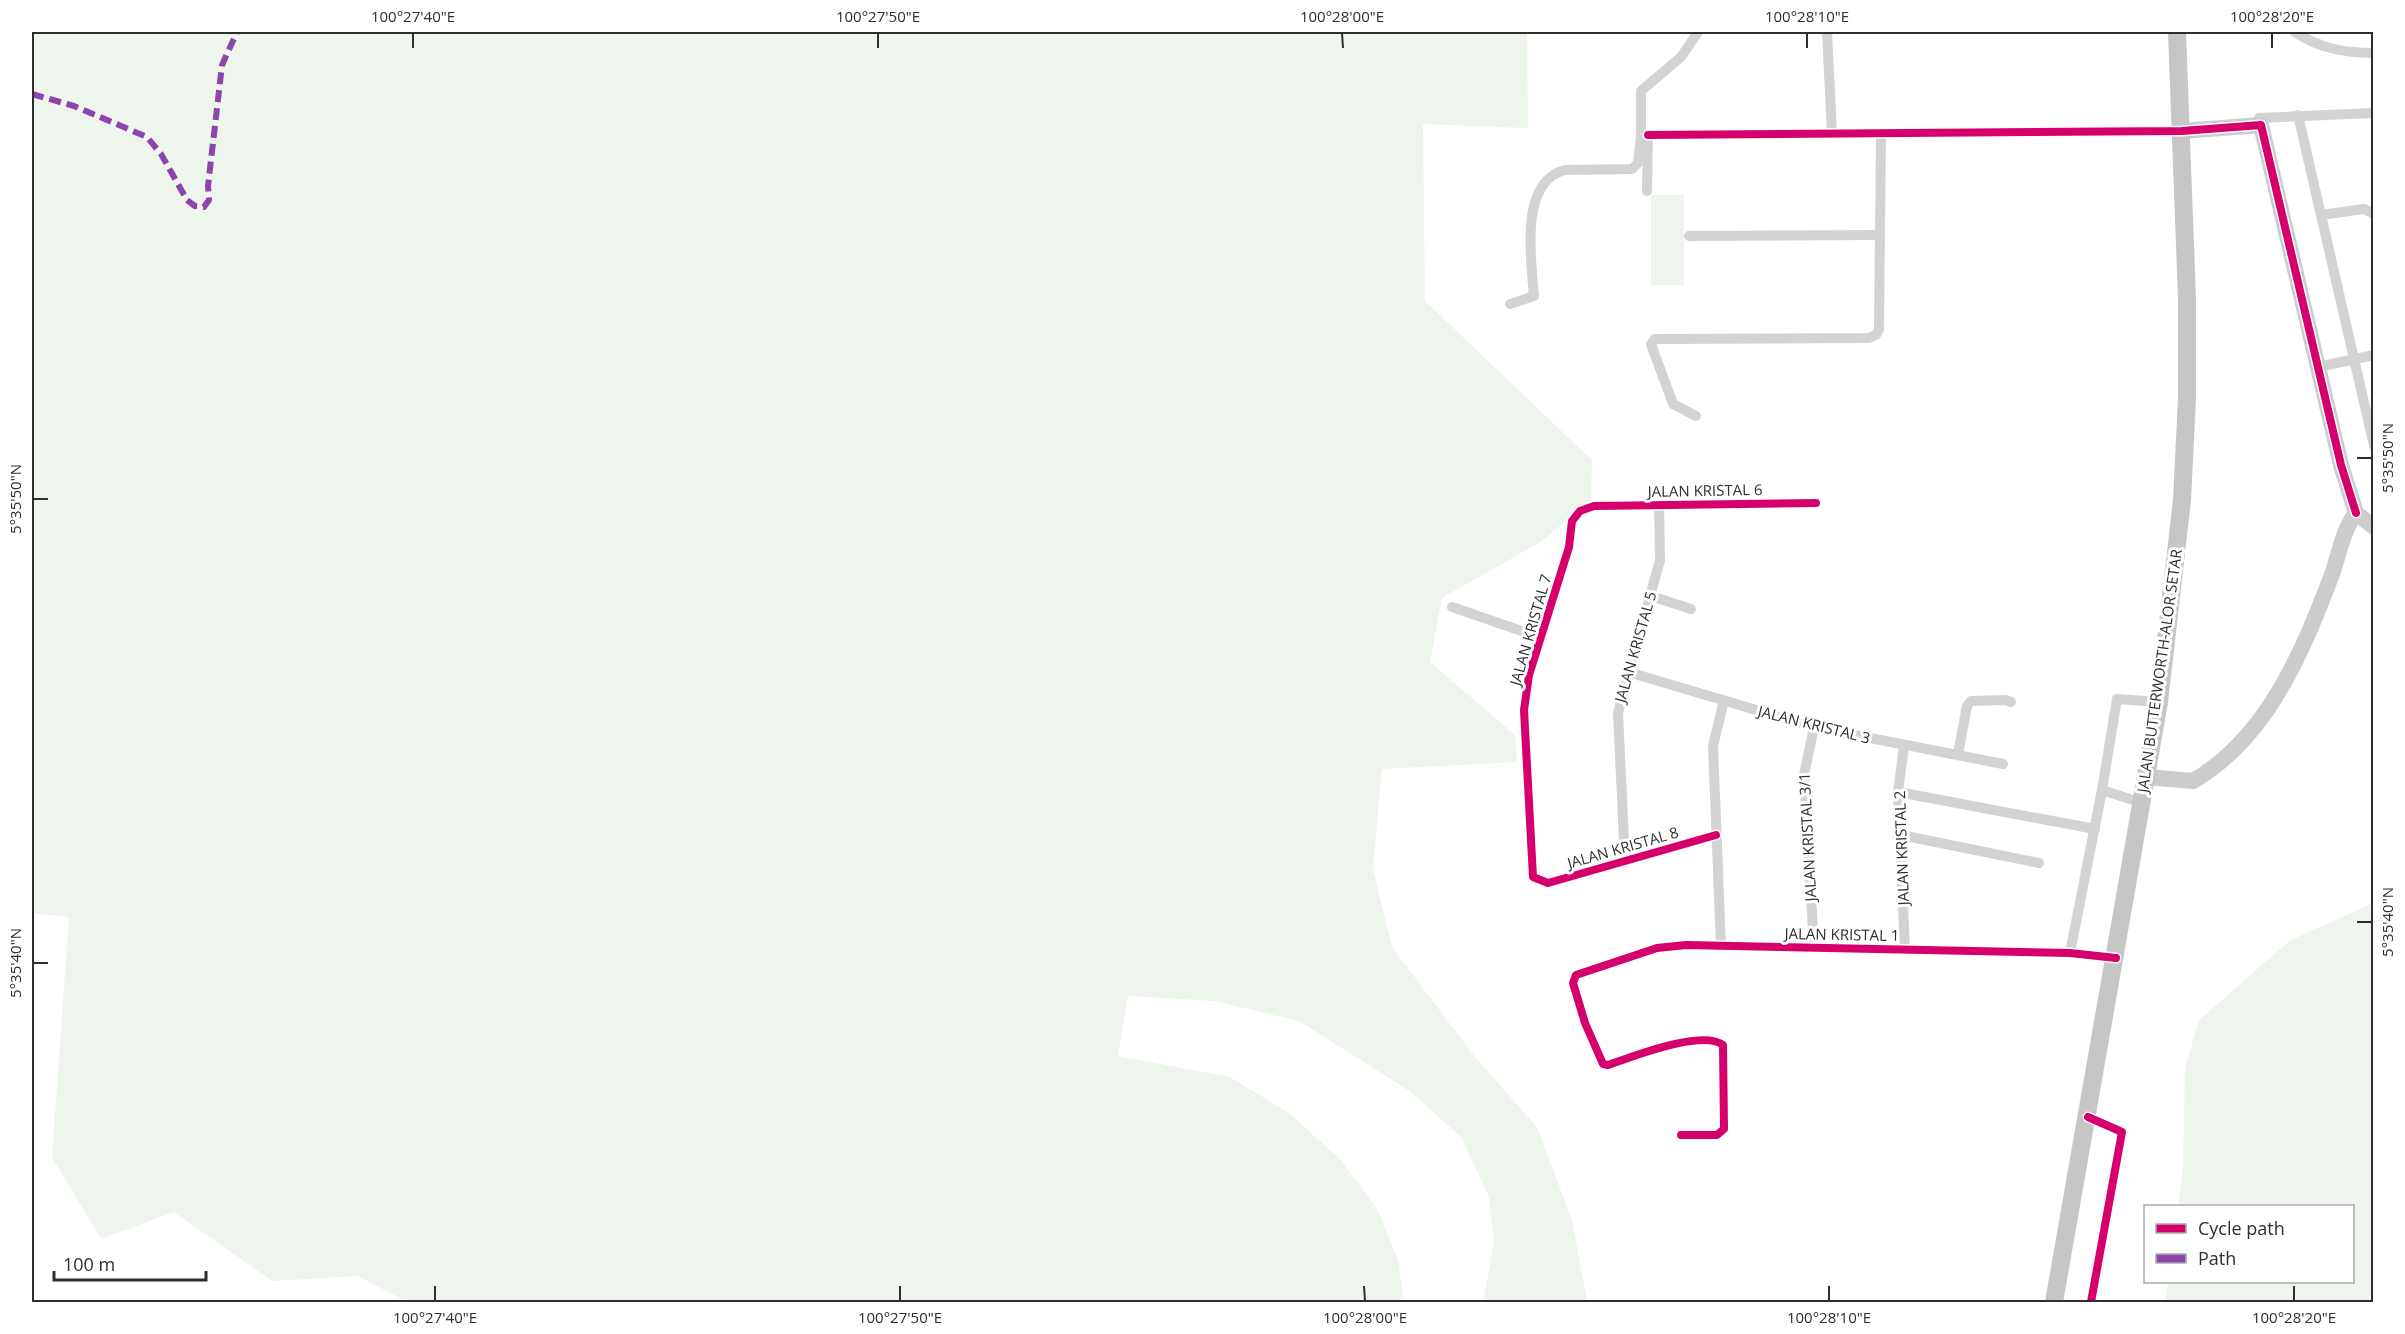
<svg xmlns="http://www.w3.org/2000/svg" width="2405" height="1334" viewBox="0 0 2405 1334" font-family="'Open Sans',sans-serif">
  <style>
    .green { fill: #eef5ec }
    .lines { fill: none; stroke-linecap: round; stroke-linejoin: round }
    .street { stroke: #d3d3d3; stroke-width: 10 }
    .secondary { stroke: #ccc; stroke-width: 16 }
    .primary { stroke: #c6c6c6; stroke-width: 18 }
    .quiet { stroke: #8e44ad; stroke-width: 6; stroke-dasharray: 12 6; stroke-linecap: butt }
    .cycleway-casing { stroke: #fff; stroke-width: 11 }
    .cycleway { stroke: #d6006c; stroke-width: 8 }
    .ticks { fill: none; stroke: #2e2e2e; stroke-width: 2 }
    .labels { text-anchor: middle; stroke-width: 6; stroke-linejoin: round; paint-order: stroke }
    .street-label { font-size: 15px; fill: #2e2e2e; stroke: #fff }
    .neatline { fill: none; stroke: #2e2e2e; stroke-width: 2 }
    .ticks-label { font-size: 15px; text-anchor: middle; fill: #2e2e2e }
  </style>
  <rect width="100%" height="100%" fill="#fff"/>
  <g class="green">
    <path d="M32,32h1495l1,96 -105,-4 2,177 167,159 -1,41 -52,42 -97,55 -12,64 85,73 2,27 -135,7 -9,99 19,79 83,110 62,70 35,93 15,80 -104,2 11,-60 -5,-45 -28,-60 -50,-45 -112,-71 -85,-20 -86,-5 -10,60 112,21 59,36 50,45 39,52 20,50 6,42h-997l-49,-26 -86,5 -98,-69 -73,27 -49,-82 17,-240 -37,-4z"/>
    <rect x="1651" y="195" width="33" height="90"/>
    <path d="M2373,903v399h-208l3,-20h184v-76h-174l5,-36 2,-102 14,-48 90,-79z"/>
  </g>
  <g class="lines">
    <g class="street">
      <path d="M1827,32l5,102"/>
      <path d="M2295,32c24,16 49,21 79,21"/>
      <path d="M2298,115l76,331"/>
      <path d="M2259,118l114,-5"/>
      <path d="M1648,135l534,-4"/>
      <path d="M1647,191l1,-56h-7v-44l40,-34 17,-25"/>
      <path d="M2321,215l43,-6 10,5"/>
      <path d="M1689,236l191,-1"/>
      <path d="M1510,304l24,-8c-3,-36 -15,-115 31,-126l67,-1 6,-6 3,-28"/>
      <path d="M2318,367l56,-12"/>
      <path d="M1696,416l-23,-12 -22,-60 4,-5 214,-1 7,-3 3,-6 2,-196"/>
      <path d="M1651,596l40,13"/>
      <path d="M1452,607l90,31"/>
      <path d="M1628,672l186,55 189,37"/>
      <path d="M1814,727l-10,48 10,173"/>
      <path d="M1904,746l-6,46 7,158"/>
      <path d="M1958,754l9,-48 4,-5 35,-1 5,2"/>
      <path d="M2102,790l40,13"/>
      <path d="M1898,792l197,37"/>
      <path d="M1716,835l-168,48 -15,-6 -9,-167 5,-35 40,-128 3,-26 8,-10 14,-5 222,-3"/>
      <path d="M1901,835l138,28"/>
      <path d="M1625,862l-7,-149 42,-153 -1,-55"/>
      <path d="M1721,946l-8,-200 11,-45"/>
      <path d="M2070,953l32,-163 15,-91 42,3"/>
      <path d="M2088,1117l34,15 -31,170"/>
      <path d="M1681,1135h36l7,-6 -1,-84c-21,-16 -91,12 -115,20l-5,-1 -18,-41 -12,-40 3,-8 81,-27 29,-3 384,8 46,5"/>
    </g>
    <g class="secondary">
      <path d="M2182,131l79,-6 80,340 15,48"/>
      <path d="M2356,513l18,14"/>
      <path d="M2146,777l47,4c74,-43 109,-128 138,-204 8,-21 11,-46 25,-64"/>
    </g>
    <path class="primary" d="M2054,1302l105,-600 23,-202 5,-101v-100l-10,-267"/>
    <path class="quiet" d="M32,94l42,12 73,31 14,17 26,46 8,6 9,1 5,-7 -1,-14 14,-121 15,-33"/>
    <g class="cycleway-casing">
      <g id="cycleway">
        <path d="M1648,135l534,-4 79,-6 80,340 15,48"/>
        <path d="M1716,835l-168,48 -15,-6 -9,-167 5,-35 40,-128 3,-26 8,-10 14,-5 222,-3"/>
        <path d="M2088,1117l34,15 -31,170"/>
        <path d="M1681,1135h36l7,-6 -1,-84c-21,-16 -91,12 -115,20l-5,-1 -18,-41 -12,-40 3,-8 81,-27 29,-3 384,8 46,5"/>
      </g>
    </g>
    <use href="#cycleway" class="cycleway"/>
  </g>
  <path class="ticks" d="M413,33v15M878,33v15M1342,33l1,15M1807,33v15M2272,33v15M2357,458h15M33,499h15M2357,922h15M33,963h15M435,1286v15M900,1286v15M1364,1286l1,15M1829,1286v15M2294,1286v15"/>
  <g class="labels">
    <g class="street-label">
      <text transform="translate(1705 491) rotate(-1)" y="5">JALAN KRISTAL 6</text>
      <text transform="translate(1531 630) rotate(-74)" y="5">JALAN KRISTAL 7</text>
      <text transform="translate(1636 647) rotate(-74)" y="5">JALAN KRISTAL 5</text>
      <text transform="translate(2160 671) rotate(-82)" y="5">JALAN BUTTERWORTH-ALOR SETAR</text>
      <text transform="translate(1814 725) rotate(14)" y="5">JALAN KRISTAL 3</text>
      <text transform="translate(1808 837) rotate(-93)" y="5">JALAN KRISTAL 3/1</text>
      <text transform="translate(1623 848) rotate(-16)" y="5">JALAN KRISTAL 8</text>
      <text transform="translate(1902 848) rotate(-92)" y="5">JALAN KRISTAL 2</text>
      <text transform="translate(1842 935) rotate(1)" y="5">JALAN KRISTAL 1</text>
    </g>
  </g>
  <rect width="2405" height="1334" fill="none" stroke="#ffffff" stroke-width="66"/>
  <rect x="2144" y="1205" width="210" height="78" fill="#ffffff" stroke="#ababab" stroke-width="1.5"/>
  <rect x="2156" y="1224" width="30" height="9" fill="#d6006c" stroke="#ababab" stroke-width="1.5"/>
  <text x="2198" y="1235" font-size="18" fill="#2e2e2e">Cycle path</text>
  <rect x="2156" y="1254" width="30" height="9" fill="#8e44ad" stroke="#ababab" stroke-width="1.5"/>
  <text x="2198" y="1265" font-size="18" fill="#2e2e2e">Path</text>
  <path d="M54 1271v9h152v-9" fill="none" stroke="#2e2e2e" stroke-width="3"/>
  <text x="63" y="1271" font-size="18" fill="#2e2e2e" stroke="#ffffff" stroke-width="4.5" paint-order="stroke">100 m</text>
  <rect x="33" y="33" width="2339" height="1268" class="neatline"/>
  <g class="ticks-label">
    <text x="413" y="22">100°27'40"E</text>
    <text x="878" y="22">100°27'50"E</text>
    <text x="1342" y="22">100°28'00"E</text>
    <text x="1807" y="22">100°28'10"E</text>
    <text x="2272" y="22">100°28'20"E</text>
    <text transform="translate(2388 458) rotate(-90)" y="5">5°35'50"N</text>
    <text transform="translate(16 499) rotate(-90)" y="5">5°35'50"N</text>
    <text transform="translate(2388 922) rotate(-90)" y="5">5°35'40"N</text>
    <text transform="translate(16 963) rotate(-90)" y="5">5°35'40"N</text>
    <text x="435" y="1323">100°27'40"E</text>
    <text x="900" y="1323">100°27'50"E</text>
    <text x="1365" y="1323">100°28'00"E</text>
    <text x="1829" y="1323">100°28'10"E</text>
    <text x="2294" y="1323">100°28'20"E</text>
  </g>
</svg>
